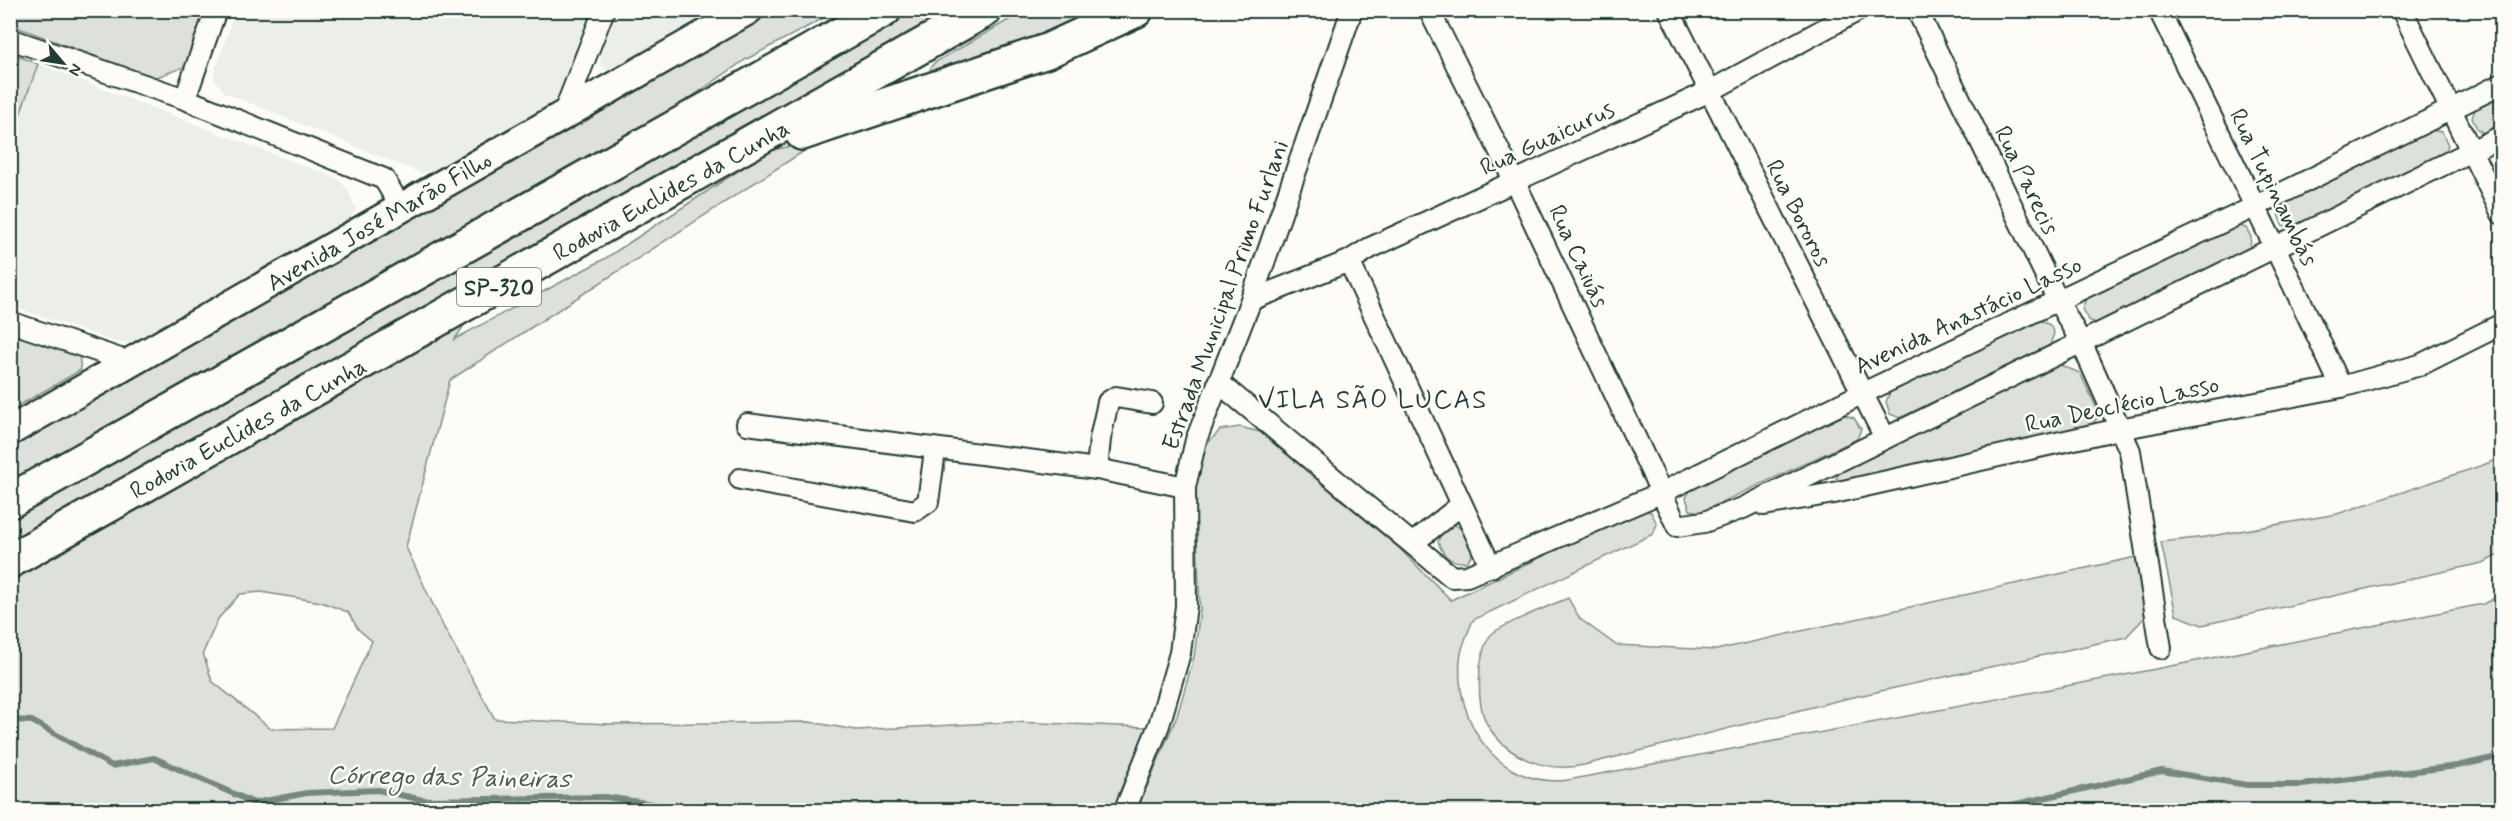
<svg xmlns="http://www.w3.org/2000/svg" width="2512" height="821" viewBox="0 0 2512 821" font-family="Mynerve,sans-serif">
  <style>
    .built { fill: #eceee9 }
    .green { fill: #dde0db; stroke: #7e8e88; stroke-width: 1.5; fill-rule: evenodd }
    .lines { fill: none; stroke-linecap: round; stroke-linejoin: round }
    .stream { stroke: #75877f; stroke-width: 6 }
    .minor-casing { stroke: #1f3d34; stroke-width: 24 }
    .secondary-casing { stroke: #1f3d34; stroke-width: 33 }
    .motorway-casing { stroke: #1f3d34; stroke-width: 38 }
    .minor { stroke: #fdfcf7; stroke-width: 20 }
    .secondary { stroke: #fdfcf7; stroke-width: 28 }
    .motorway { stroke: #fdfcf7; stroke-width: 33 }
    .labels { text-anchor: middle; stroke-width: 5; stroke-linejoin: round; paint-order: stroke }
    .shield { fill: #fdfcf7; stroke: #62766e; stroke-width: 1.5 }
    .shield-label { font-size: 22px; font-weight: bold; fill: #1f3d34 }
    .street-label { font-size: 24px; fill: #1f3d34; stroke: #fdfcf7 }
    .neighbourhood-label { font-size: 26px; letter-spacing: 1.5px; fill: #1f3d34; stroke: #fdfcf7 }
    .water-label { font-size: 26px; font-style: italic; fill: #435c53; stroke: #fdfcf7 }
  </style>
  <rect width="100%" height="100%" fill="#fdfcf7"/>
  <filter id="ink" filterUnits="userSpaceOnUse"><feTurbulence type="fractalNoise" baseFrequency=".0167" numOctaves="2"/><feDisplacementMap in="SourceGraphic" scale="12" xChannelSelector="R" yChannelSelector="G"/><feConvolveMatrix kernelMatrix="1 2 1 2 8 2 1 2 1" color-interpolation-filters="sRGB"/></filter>
  <g filter="url(#ink)">
    <g class="built">
      <path d="M235,11h360l-28,72 -15,21 -102,63 -30,6 -195,-80 -12,-16z"/>
      <path d="M617,11h102l-100,59 -10,1 -8,-6 -1,-10z"/>
      <path d="M38,64l300,115 9,10 9,20 -16,22 -191,109 -30,3 -108,-37 -1,-166z"/>
    </g>
    <g class="green">
      <path d="M10,11h197l-20,55 -33,12 -143,-53z"/>
      <path d="M774,11h63l-92,49 -78,54 -148,119 390,-222h51l-467,269 -38,59 151,-81 162,-107 53,-11 -371,240 -44,167 37,79 52,93 115,5 200,-2 46,8 157,-8 134,5 -35,83h-1101l-1,-362c254,-148 512,-287 764,-437zM261,592l60,10 27,10 10,17 14,12 -40,87 -61,1 -59,-48 -9,-28 15,-34 22,-25z"/>
      <path d="M1024,11h99l-182,66 -11,-8 4,-6z"/>
      <path d="M11,53l27,11 -27,76z"/>
      <path d="M2501,96v30l-16,8 -8,-5 -5,-12 3,-8z"/>
      <path d="M2431,130l11,2 6,13 -3,8 -155,75 -8,-3 -4,-11 4,-11z"/>
      <path d="M2236,225l10,3 5,9 -1,11 -154,75 -8,-3 -6,-11 4,-11z"/>
      <path d="M2039,320l11,5 4,8 -4,12 -150,73 -10,-4 -4,-12 4,-10z"/>
      <path d="M11,333l68,22 2,15 -70,40z"/>
      <path d="M2058,364l22,9 20,42 -11,13 -247,54 -6,-4 5,-7z"/>
      <path d="M1845,415l9,3 7,11 -4,10 -156,73 -11,-2 -4,-12 5,-10z"/>
      <path d="M1240,427l20,5 139,116 52,52 190,-90 10,2 6,12 -4,10 -180,86c-5,13 -12,26 -13,40 -5,64 39,129 108,120l593,-112 322,-64 18,-9v215h-1364l40,-94 17,-59 6,-47 -5,-121 11,-44 14,-15z"/>
      <path d="M2501,457v97l-19,9 -280,62 -26,-10 -15,-73 45,-5 131,-23 149,-50z"/>
      <path d="M1454,524l11,8 9,19 -7,11c-17,1 -23,-5 -29,-20l4,-12z"/>
      <path d="M2136,557l9,60 -19,20 -286,63 -256,65c-37,8 -75,-6 -96,-39 -10,-16 -9,-41 -8,-59 2,-10 4,-27 13,-34 14,-11 57,-27 75,-35l12,21 36,26 100,5z"/>
    </g>
    <g class="lines">
      <g class="stream">
        <path d="M10,720l22,1 80,45 42,-8 100,45 53,-10 71,-3 45,10 183,-3 86,13"/>
        <path d="M1990,810l172,-39 85,14h55l155,-19 45,-10"/>
      </g>
      <g class="minor-casing">
        <g id="minor">
          <path d="M1429,10l85,170 163,346 27,-4 39,-14 759,-372"/>
          <path d="M1669,10l216,428"/>
          <path d="M1917,10l141,291 24,43 48,107 31,197"/>
          <path d="M2159,10c61,126 124,250 182,377"/>
          <path d="M2402,10l100,204"/>
          <path d="M10,39l175,60 199,80 18,30"/>
          <path d="M185,99l31,-89"/>
          <path d="M563,115l41,-105"/>
          <path d="M1349,261l142,306"/>
          <path d="M1251,300l98,-39 21,-13 340,-157 149,-81"/>
          <path d="M10,322l122,41"/>
          <path d="M1218,382l234,195 15,-1 196,-84 198,-98 393,-187 248,-123"/>
          <path d="M747,424l350,45 88,18"/>
          <path d="M1097,469l3,-30 8,-37 8,-5 36,6"/>
          <path d="M740,479l175,32 13,-9 7,-51"/>
          <path d="M1764,505l70,-12 285,-64 222,-42 79,-22 82,-41"/>
          <path d="M1413,543l48,-38"/>
          <path d="M1125,810l34,-85 21,-72 6,-47 -1,-119 11,-47 55,-140 101,-290"/>
        </g>
      </g>
      <g class="secondary-casing">
        <path id="secondary" d="M10,431l738,-421"/>
      </g>
      <g class="motorway-casing">
        <g id="motorway">
          <path d="M802,133l245,-82 89,-41"/>
          <path d="M10,501l874,-491"/>
          <path d="M10,561l975,-551"/>
        </g>
      </g>
      <use href="#minor" class="minor"/>
      <use href="#secondary" class="secondary"/>
      <use href="#motorway" class="motorway"/>
    </g>
  </g>
  <g class="labels">
    <rect class="shield" x="457" y="268" width="84" height="38" rx="4.5"/>
    <g class="shield-label">
      <text x="499" y="295">SP-320</text>
    </g>
    <g class="street-label">
      <text transform="translate(1547 138) rotate(-25)" y="8">Rua Guaicurus</text>
      <text transform="translate(2027 180) rotate(64)" y="8">Rua Parecis</text>
      <text transform="translate(2274 187) rotate(64)" y="8">Rua Tupinambás</text>
      <text transform="translate(671 190) rotate(-29)" y="8">Rodovia Euclides da Cunha</text>
      <text transform="translate(1799 213) rotate(63)" y="8">Rua Bororos</text>
      <text transform="translate(379 221) rotate(-30)" y="8">Avenida José Marão Filho</text>
      <text transform="translate(1579 256) rotate(65)" y="8">Rua Caiuás</text>
      <text transform="translate(1225 295) rotate(-70)" y="8">Estrada Municipal Primo Furlani</text>
      <text transform="translate(1968 315) rotate(-25)" y="8">Avenida Anastácio Lasso</text>
      <text transform="translate(2122 404) rotate(-12)" y="8">Rua Deoclécio Lasso</text>
      <text transform="translate(248 428) rotate(-29)" y="8">Rodovia Euclides da Cunha</text>
    </g>
    <g class="neighbourhood-label">
      <text x="1373" y="408">VILA SÃO LUCAS</text>
    </g>
    <g class="water-label">
      <text transform="translate(449 776) rotate(1)" y="9">Córrego das Paineiras</text>
    </g>
  </g>
  <rect width="2512" height="821" fill="none" stroke="#fdfcf7" stroke-width="36"/>
  <rect x="18" y="18" width="2476" height="785" fill="none" stroke="#1f3d34" stroke-width="2" filter="url(#ink)"/>
  <g transform="translate(63 63) rotate(119)" stroke="#fdfcf7" stroke-width="4.5" paint-order="stroke">
  <path d="M0-4.5L10 22L0 15L-10 22Z" fill="#1f3d34"/>
  <text y="-9" font-size="16" font-weight="bold" text-anchor="middle" fill="#1f3d34">N</text>
  </g>
</svg>
